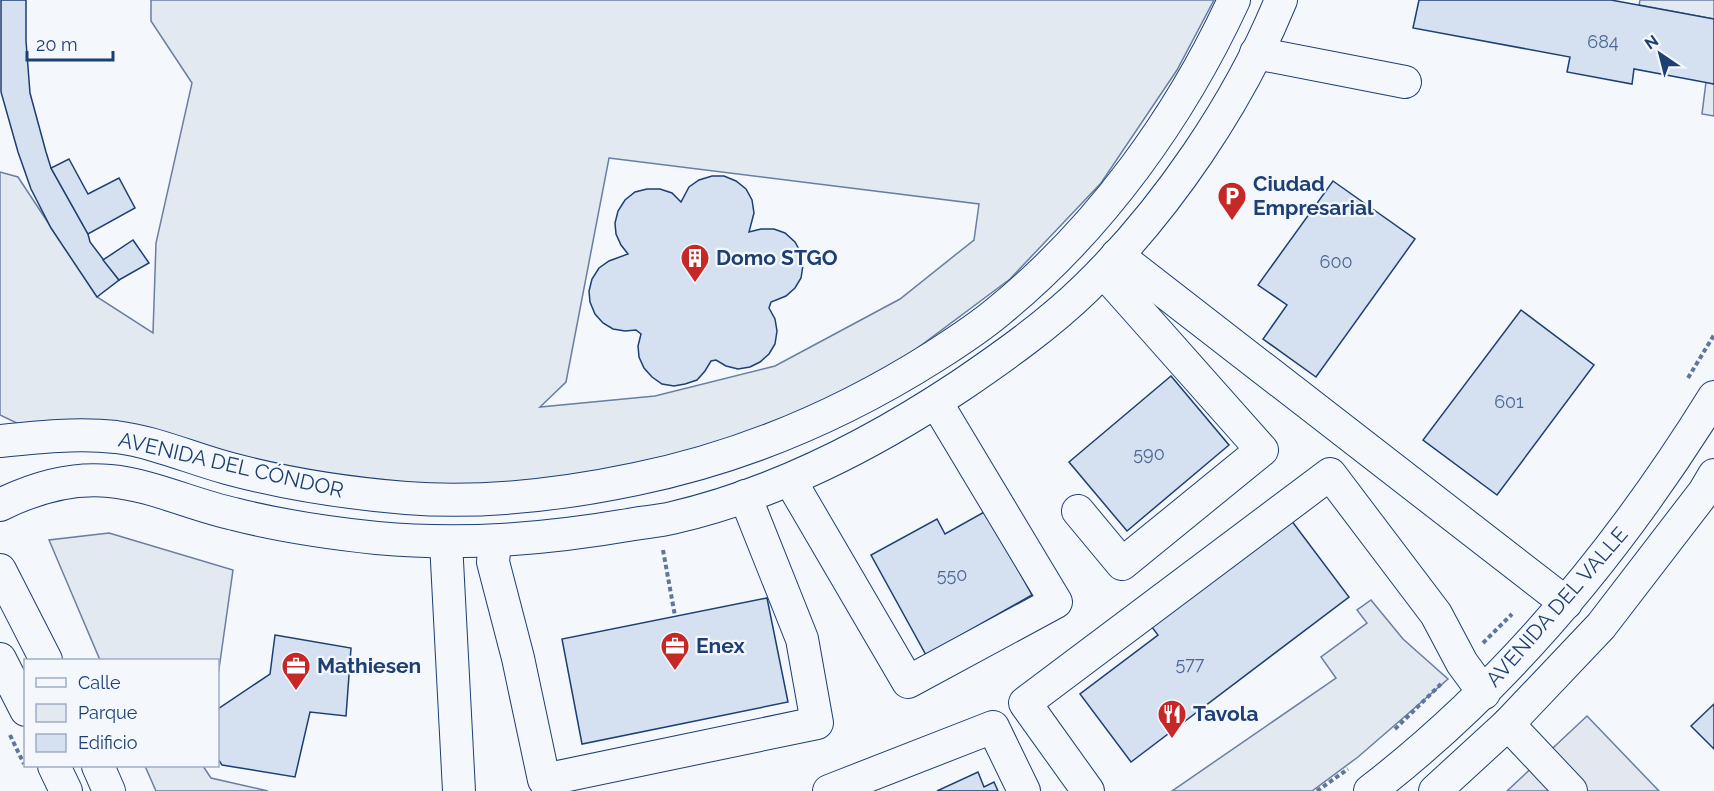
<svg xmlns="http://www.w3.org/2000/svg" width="1714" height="791" viewBox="0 0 1714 791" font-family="Raleway,sans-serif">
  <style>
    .green { fill: #e3e9f0; stroke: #687fa3; stroke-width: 1.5; fill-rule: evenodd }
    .parking { fill: #e3e8f0; stroke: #687fa3; stroke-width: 1.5 }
    .building { fill: #d5e0f0; stroke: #1d3f73; stroke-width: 1.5 }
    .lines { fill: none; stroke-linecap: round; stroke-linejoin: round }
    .minor-casing { stroke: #1d3f73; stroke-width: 34 }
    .path { stroke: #5e769c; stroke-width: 4; stroke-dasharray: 4.5 3; stroke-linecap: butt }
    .minor { stroke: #f4f7fb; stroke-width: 32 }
    .labels { text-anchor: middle; stroke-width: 4.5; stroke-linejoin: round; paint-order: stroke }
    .number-label { font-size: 18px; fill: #4b6792 }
    .poi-label { font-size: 21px; font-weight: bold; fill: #1d3f73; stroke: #f4f7fb; text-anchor: start }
    .street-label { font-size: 21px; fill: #1d3f73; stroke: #f4f7fb }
  </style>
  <rect width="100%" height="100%" fill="#f4f7fb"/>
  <g class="green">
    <path d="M151,0h1063l-37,70 -76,113 -91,96 -102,76 -93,51 -99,40 -167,39 -161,4 -361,-61 -27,-13v-243l18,5 79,120 56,36 3,-90 36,-160 -41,-62zM609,158l370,46 -5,36 -74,59 -125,67 -120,30 -115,11 26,-25z"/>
    <path d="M1640,0h74v19l-75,-14z"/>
    <path d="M1706,82l8,2v32l-12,-2z"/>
    <path d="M109,533l124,37 -15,106v-16h-118l-51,-120z"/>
    <path d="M1371,600l32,39 45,40 -90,78 -46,34h-140l164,-113 -15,-21 46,-34 -10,-13z"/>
    <path d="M145,766h58l8,12 57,13h-112z"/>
  </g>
  <path class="parking" d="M1587,716l72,75h-152z"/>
  <g class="building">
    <path d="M1,0h25v41l4,52 16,59 5,16 37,66 2,8 29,38 -22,17 -46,-69 -20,-39 -13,-37 -17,-60z"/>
    <path d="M1419,0h192l103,19v65l-80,-15 -2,15 -65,-12 3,-15 -157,-29z"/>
    <path d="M69,159l19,35 31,-16 16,30 -47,26 -37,-66z"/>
    <path d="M712,176h12l12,5 10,8 6,11 2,13 -5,19 12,-3h13l11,4 10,9 6,11 2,12 -2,13 -6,10 -9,8 -15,6 -2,6 6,11 2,12 -2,13 -6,10 -9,8 -10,5 -12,2 -12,-3 -10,-6 -5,1 -6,10 -8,9 -12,4 -11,2 -12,-2 -10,-7 -8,-9 -5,-11 -1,-11 3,-12 -5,-4 -11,1 -12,-2 -10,-6 -8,-9 -5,-12 -1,-11 3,-12 7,-11 10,-7 19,-7 -7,-9 -5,-11 -1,-11 3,-12 7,-11 10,-8 12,-3h13l12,4 9,9 8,-15 10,-7z"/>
    <path d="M1333,181l82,58 -99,138 -53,-38 24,-34 -29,-20z"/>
    <path d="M133,240l16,23 -30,17 -16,-20z"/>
    <path d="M1521,310l73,55 -97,130 -74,-55z"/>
    <path d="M1171,376l58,69 -102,86 -58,-69z"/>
    <path d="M986,511l46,84 -106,60 -55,-100 66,-36 8,15z"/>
    <path d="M1288,516l61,81 -218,165 -51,-68 78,-59 -10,-13z"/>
    <path d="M767,598l21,104 -206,42 -20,-105z"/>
    <path d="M275,635l76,13 -5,68 -36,-4 -15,65 -73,-12 -4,-6v-50l52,-35z"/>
    <path d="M1714,704v45l-23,-23z"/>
    <path d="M978,772l6,15 10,-5 4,9h-61z"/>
  </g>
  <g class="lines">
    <g class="minor-casing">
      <g id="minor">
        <path d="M1256,53l149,29"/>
        <path d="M1117,255l449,348"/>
        <path d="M0,441c38,-4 78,-8 116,-4 39,5 74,21 111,31 59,16 118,25 179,30 77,6 154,-3 230,-19 108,-22 206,-64 299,-123 22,-14 45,-29 65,-46 100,-82 180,-193 234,-310"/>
        <path d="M790,480l118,202 148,-80 -120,-200"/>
        <path d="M0,505c34,-17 72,-28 110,-24 42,4 83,24 124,33 47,12 95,19 143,24 88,8 170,1 257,-14 12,-2 25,-3 38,-6 104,-24 199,-73 288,-132 44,-30 88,-61 126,-98 80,-78 153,-185 195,-288"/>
        <path d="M1078,511l44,53 140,-114 -159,-179"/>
        <path d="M495,541l-2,21 25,96 26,122 273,-57 -15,-84 -57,-143"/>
        <path d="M446,542l13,249"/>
        <path d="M0,570l46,90"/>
        <path d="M0,659l26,51"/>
        <path d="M1508,724l63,67"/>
        <path d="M54,766l12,25"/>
        <path d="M98,766l11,25"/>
        <path d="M829,791l164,-64 31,64"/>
        <path d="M1088,791l-63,-88 305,-229 106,140 26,49 22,30"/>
        <path d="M1370,791c140,-108 251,-244 344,-394"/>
        <path d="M1435,791l73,-67 93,-98 103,-134 10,-17"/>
      </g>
    </g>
    <g class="path">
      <path d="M1688,378l26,-43"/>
      <path d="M663,550l12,66"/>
      <path d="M1483,643l29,-29"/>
      <path d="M1395,729l46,-45"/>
      <path d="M10,735l14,29"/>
      <path d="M1317,791l31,-22"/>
    </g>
    <use href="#minor" class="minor"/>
  </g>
  <defs>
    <g id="parking-pin" transform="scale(1.5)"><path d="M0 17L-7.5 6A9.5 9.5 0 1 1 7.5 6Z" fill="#c62828" stroke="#f4f7fb"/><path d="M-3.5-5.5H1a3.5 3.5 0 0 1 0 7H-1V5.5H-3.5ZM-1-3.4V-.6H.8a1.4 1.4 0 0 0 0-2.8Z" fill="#fff"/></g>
    <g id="building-pin" transform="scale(1.5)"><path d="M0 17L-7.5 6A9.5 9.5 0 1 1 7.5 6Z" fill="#c62828" stroke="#f4f7fb"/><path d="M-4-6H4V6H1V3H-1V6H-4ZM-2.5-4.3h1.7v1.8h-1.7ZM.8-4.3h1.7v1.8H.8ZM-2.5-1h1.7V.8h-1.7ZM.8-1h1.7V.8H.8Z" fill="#fff"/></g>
    <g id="office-pin" transform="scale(1.5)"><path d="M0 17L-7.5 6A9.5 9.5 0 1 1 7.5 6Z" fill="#c62828" stroke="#f4f7fb"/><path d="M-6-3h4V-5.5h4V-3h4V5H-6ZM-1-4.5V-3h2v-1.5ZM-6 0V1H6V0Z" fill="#fff"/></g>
    <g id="restaurant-pin" transform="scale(1.5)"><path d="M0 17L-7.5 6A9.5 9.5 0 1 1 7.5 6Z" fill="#c62828" stroke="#f4f7fb"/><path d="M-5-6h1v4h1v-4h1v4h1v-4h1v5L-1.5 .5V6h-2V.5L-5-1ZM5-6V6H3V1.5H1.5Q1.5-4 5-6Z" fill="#fff"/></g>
  </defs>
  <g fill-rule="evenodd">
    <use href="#parking-pin" x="1232" y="196"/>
    <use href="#building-pin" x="695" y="258"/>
    <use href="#office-pin" x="675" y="646"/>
    <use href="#office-pin" x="296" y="666"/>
    <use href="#restaurant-pin" x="1172" y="714"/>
  </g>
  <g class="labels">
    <g class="number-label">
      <text x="1603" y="48">684</text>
      <text x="1336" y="268">600</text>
      <text x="1509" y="408">601</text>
      <text x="1149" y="460">590</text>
      <text x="952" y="581">550</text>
      <text x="1190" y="670">577</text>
    </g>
    <g class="poi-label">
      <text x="1253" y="191">Ciudad<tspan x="1253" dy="24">Empresarial</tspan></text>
      <text x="716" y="265">Domo STGO</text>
      <text x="696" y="653">Enex</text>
      <text x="317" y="673">Mathiesen</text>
      <text x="1193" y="721">Tavola</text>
    </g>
    <g class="street-label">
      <text transform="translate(231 465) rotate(13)" y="7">AVENIDA DEL CÓNDOR</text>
      <text transform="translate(1557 607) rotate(-49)" y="7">AVENIDA DEL VALLE</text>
    </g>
  </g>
  <rect x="24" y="659" width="195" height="108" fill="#f4f7fb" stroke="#9eadc5" stroke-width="1.5"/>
  <rect x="36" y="678" width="30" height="9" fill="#f4f7fb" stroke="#9eadc5" stroke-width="1.5"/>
  <text x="78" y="689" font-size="18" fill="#1d3f73">Calle</text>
  <rect x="36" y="704" width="30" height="18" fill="#e3e9f0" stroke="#9eadc5" stroke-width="1.5"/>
  <text x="78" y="719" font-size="18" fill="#1d3f73">Parque</text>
  <rect x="36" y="734" width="30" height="18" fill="#d5e0f0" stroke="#9eadc5" stroke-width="1.5"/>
  <text x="78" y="749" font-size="18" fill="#1d3f73">Edificio</text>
  <g transform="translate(1660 54) rotate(325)" stroke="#f4f7fb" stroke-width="4.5" paint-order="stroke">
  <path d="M0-4.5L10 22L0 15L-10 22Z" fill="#1d3f73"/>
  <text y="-9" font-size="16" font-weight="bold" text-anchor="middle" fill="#1d3f73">N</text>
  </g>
  <path d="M27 51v9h86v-9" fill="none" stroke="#1d3f73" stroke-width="3"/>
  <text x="36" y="51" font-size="18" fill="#1d3f73" stroke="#f4f7fb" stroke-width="4.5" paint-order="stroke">20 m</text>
</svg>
